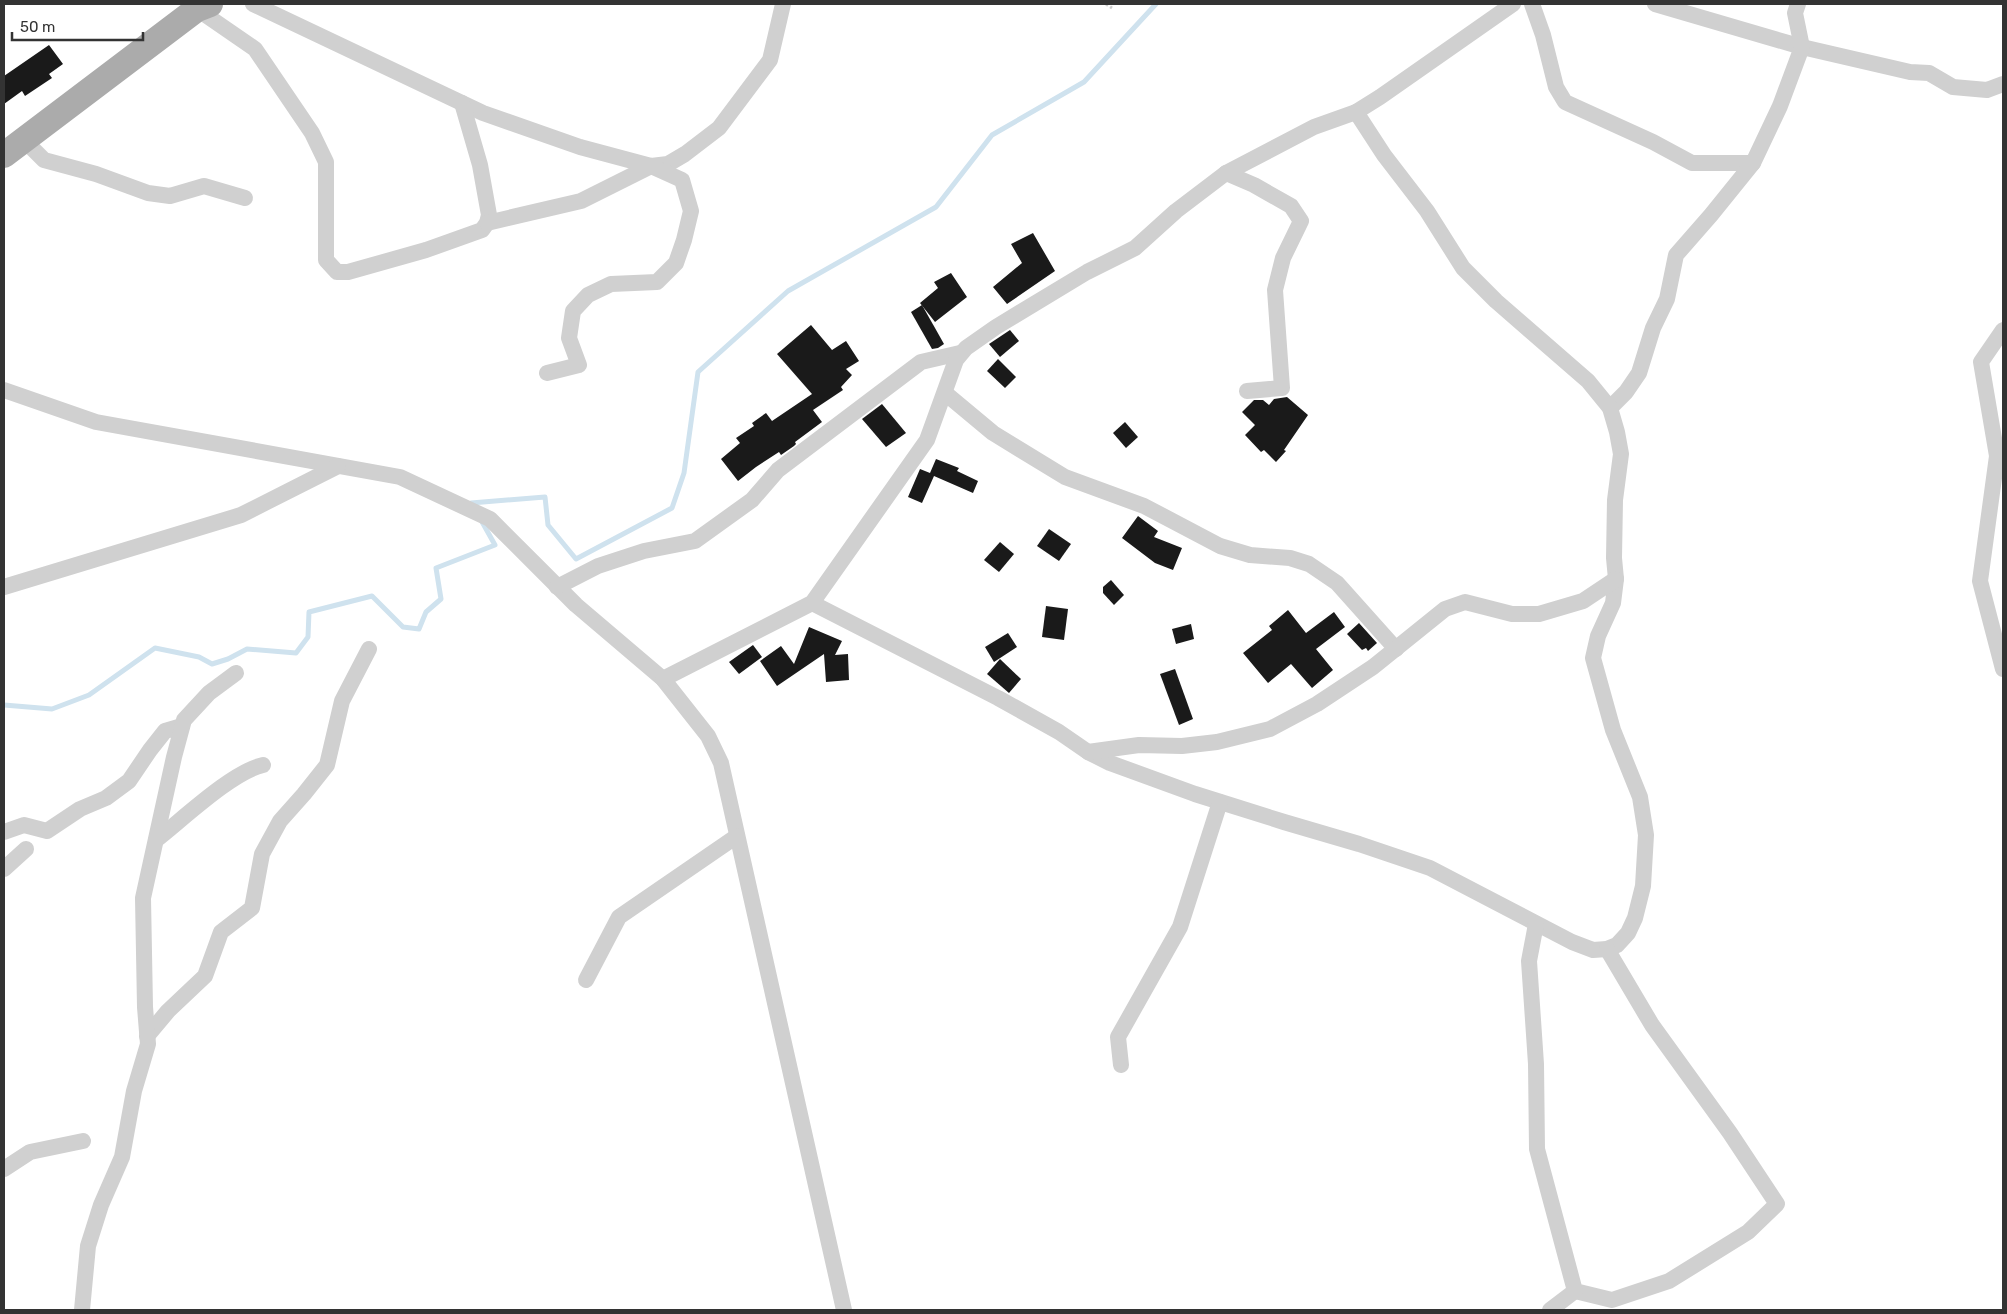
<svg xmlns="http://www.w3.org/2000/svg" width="2007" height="1314" viewBox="0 0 2007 1314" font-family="Rubik,sans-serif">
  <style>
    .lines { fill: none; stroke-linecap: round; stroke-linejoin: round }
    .stream { stroke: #cfe2ee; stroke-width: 5 }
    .building { fill: #1a1a1a }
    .path { stroke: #cdcdcd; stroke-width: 3; stroke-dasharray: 2.5 2.5; stroke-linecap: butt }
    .minor { stroke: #d0d0d0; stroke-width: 16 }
    .primary { stroke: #ababab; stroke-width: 26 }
  </style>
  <rect width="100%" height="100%" fill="#fff"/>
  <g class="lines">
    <g class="stream">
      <path d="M473,506l-2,-3 74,-6 3,28 28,34 96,-51 12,-35 14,-101 90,-81 148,-84 56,-72 92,-53 72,-78"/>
      <path d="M4,705l48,4 37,-14 66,-47 44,9 13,7 16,-5 19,-10 49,4 12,-16 1,-25 63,-16 31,31 16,2 7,-17 15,-13 -5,-31 59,-23 -14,-25"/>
    </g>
  </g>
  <g class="building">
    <path d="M49,45l14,19 -14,10 3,4 -27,18 -3,-5 -18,13v-28z"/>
    <path d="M1033,233l22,38 -48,33 -14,-17 29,-24 -11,-19z"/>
    <path d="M951,273l16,24 -32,25 -15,-19 18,-15 -4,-6z"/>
    <path d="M922,305l22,39 -6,4 -6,1 -21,-37z"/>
    <path d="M811,325l21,25 14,-9 13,20 -13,8 6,6 -11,12 2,3 -30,20 9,12 -27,20 1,2 -2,2 -13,9 -2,-3 -23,15 -18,14 -17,-22 19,-16 -4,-5 18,-12 -2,-3 14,-10 6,8 40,-27 -35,-40z"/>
    <path d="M1010,330l9,11 -19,16 -11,-13z"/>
    <path d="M998,359l18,18 -11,11 -18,-17z"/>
    <path d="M1287,397l21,18 -24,35 2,1 -10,11 -12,-12 -3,2 -16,-17 10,-10 -13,-13 12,-12h9l6,5 5,-6z"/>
    <path d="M882,404l24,29 -20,14 -24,-28z"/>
    <path d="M1125,422l13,15 -12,11 -13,-15z"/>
    <path d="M936,459l23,9 -2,3 21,10 -5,12 -39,-17 -12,27 -14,-6 12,-28 10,4z"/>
    <path d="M1138,516l20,15 -4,6 28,11 -9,22 -18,-7 -33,-25z"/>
    <path d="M1049,529l22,15 -12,17 -22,-15z"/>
    <path d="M1000,542l14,12 -15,18 -15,-12z"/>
    <path d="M1111,580l13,15 -10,10 -11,-12v-6z"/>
    <path d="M1046,606l22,3 -4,31 -22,-3z"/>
    <path d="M1288,610l18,23 28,-21 11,15 -29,22 17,21 -21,18 -21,-24 -23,19 -25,-30 29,-23 -3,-4z"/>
    <path d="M1359,623l18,20 -9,8 -2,-3 -4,2 -15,-16z"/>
    <path d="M1191,624l3,15 -18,5 -4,-15z"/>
    <path d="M809,627l33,14 -7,14 13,-1 1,26 -23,2 -2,-28 -47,32 -17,-25 21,-15 13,18z"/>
    <path d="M1008,633l9,14 -23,15 -9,-15z"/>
    <path d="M753,645l9,12 -23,17 -10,-12z"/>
    <path d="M1000,659l21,20 -12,14 -22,-19z"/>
    <path d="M1175,669l18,50 -14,6 -19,-51z"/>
  </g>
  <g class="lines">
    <path class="path" d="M1106,4l6,4"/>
    <g class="minor">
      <path d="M253,4l230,109 97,34 71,19 17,-2 17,-10 34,-26 51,-68 13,-56"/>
      <path d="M1532,4l11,31 13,52 9,15 88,40 39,21h61"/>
      <path d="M1655,4l147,43 108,25 19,1 24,14 34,3 16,-6"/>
      <path d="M197,9l58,40 57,84 14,29v98l11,12h11l78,-22 56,-20 5,-7 2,-8 -9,-50 -18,-62"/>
      <path d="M23,139l21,21 52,14 52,19 22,3 34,-10 41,12"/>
      <path d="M1226,173l28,12 37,21 10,15 -18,37 -8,32 7,98 -35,3"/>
      <path d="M487,223l94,-22 70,-35 31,14 9,31 -7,29 -8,23 -19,19 -46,2 -23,11 -15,16 -4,27 10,27 -32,8"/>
      <path d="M2003,330l-22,32 16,94 -17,125 23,88"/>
      <path d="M4,390l92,32 304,55 90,42 86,86 87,74 45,57 13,27 123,547"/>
      <path d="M945,393l48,40 72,44 79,29 76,40 30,9 40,3 19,6 28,19 59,66"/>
      <path d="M1610,408l16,-16 13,-19 14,-45 14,-29 9,-44 35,-40 42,-52 27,-57 22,-59 -7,-34 3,-9"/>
      <path d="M4,587l237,-72 97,-49"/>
      <path d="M557,587l41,-21 46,-15 51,-10 57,-41 26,-30 143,-108 39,-9"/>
      <path d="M812,603l186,95 61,34 29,20 22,11 85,31 89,28 75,22 71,24 142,74 21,8 14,-1 10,-4 11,-12 7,-15 8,-32 3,-51 -6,-38 -27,-67 -20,-72 5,-22 15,-33 3,-24 -2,-21 1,-58 6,-46 -4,-22 -7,-24 -22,-27 -92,-80 -33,-33 -36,-57 -43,-56 -28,-43"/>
      <path d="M663,679l149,-76 115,-163 29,-80 10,-12 30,-21 91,-55 48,-24 41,-37 50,-38 88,-46 42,-15 24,-15 133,-93"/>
      <path d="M1088,752l51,-7 43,1 35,-4 53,-13 47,-25 56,-37 72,-58 20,-7 47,12h27l44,-13 33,-22"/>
      <path d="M4,832l20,-7 23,6 33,-22 26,-11 23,-17 21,-31 15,-19 17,-5"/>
      <path d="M156,840c27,-21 76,-68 107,-75"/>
      <path d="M4,869l22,-20"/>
      <path d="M1536,924l-7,37 7,103 1,85 38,142 37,9 57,-19 79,-49 29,-28 -47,-71 -78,-108 -45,-76"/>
      <path d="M586,980l33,-63 118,-81"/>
      <path d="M147,1036l21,-25 37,-35 16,-44 31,-24 10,-54 18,-33 24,-27 23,-29 15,-64 27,-52"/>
      <path d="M1121,1065l-3,-28 62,-110 40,-125"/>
      <path d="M4,1169l26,-17 53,-11"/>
      <path d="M82,1310l6,-64 13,-41 21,-48 12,-66 14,-47 -3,-37 -2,-109 31,-141 10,-37 25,-27 27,-20"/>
      <path d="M1550,1310l25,-19"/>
    </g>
    <path class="primary" d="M4,155l193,-146 13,-5"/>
  </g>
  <rect width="2007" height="1314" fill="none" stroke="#333333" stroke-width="10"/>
  <path d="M12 32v8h131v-8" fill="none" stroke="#333333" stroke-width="2.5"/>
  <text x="20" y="32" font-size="15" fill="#333333" stroke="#ffffff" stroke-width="4" paint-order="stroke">50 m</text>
</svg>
